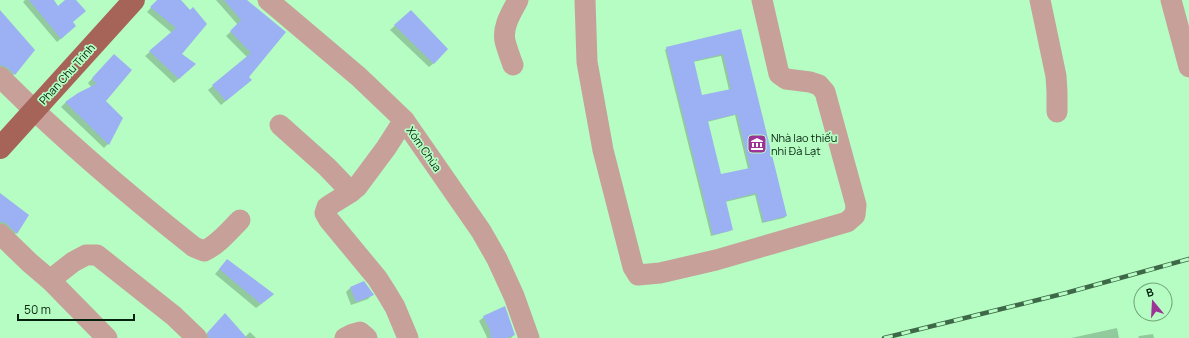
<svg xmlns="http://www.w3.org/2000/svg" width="1189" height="338" viewBox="0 0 1189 338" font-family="Manrope,sans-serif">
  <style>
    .shadow { fill: #0003; fill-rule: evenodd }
    .building { fill: #9cb1f3; fill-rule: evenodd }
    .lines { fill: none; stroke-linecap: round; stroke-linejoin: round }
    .minor { stroke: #c7a099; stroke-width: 21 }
    .major { stroke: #a66358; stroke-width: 22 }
    .rail-casing { stroke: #3e6948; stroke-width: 4.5 }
    .rail { stroke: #b6fdc3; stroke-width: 3; stroke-dasharray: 9; stroke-linecap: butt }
    .labels { text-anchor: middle; stroke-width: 3.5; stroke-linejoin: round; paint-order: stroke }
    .street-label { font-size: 11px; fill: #05220e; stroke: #b6fdc3 }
    .poi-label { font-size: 11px; fill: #05220e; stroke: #b6fdc3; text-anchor: start }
  </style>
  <rect width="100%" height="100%" fill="#b6fdc3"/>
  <g class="shadow">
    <path d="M25,0h27l6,7 9,-7h8l-5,31 -13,11 -34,-40z"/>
    <path d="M158,0h22v54l15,10 -21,19 -29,-27 27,-23 -25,-21z"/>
    <path d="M216,0h29l39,32 -37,45 -1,7 -25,21 -13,-15 39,-33 -21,-21 12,-11z"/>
    <path d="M410,12l24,51 -5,4 -39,-37z"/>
    <path d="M0,13l14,61 -4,4 -10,-8z"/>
    <path d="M740,30l46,186 -2,2 -22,5 -7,-28 -30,7 7,27 -2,2 -19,5 -46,-186 2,-2zM721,56l8,34 -28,7 -8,-35zM735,115l13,54 -28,7 -13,-54z"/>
    <path d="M110,60l-5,41 3,43 -4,4 -43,-41 4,-4 14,-9 13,-6 -4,-5z"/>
    <path d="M0,195l16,38 -4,4 -12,-10z"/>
    <path d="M223,265l50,30 -17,13 -41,-34z"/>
    <path d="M350,288l22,7 -4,4 -17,6 -5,-13z"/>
    <path d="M484,317l30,18 -3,3h-24l-1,-3 -7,-14z"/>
    <path d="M221,319l24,18 5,-5 6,6h-53z"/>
    <path d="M1117,328l2,10h-48z"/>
    <path d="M1153,334l1,4h-16l1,-2z"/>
  </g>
  <g class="building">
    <path d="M29,0h25l4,6 7,-6h11l10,11 -13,11 3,4 -15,13z"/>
    <path d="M157,0h24l9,10 3,-3 14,17 -25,30 14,10 -17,15 -30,-28 27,-23 -26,-21z"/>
    <path d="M224,0h23l39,32 -37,45 3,3 -26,21 -14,-16 39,-32 -21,-22 11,-11z"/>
    <path d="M0,10l35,40 -20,25 -7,-7 -5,-2 -3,-1z"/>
    <path d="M411,10l37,39 -14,15 -40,-39z"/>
    <path d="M741,29l46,187 -23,6 -8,-29 -30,8 7,29 -20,5 -47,-188zM723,54l8,35 -29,6 -8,-34zM737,114l13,54 -29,6 -13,-53z"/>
    <path d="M114,54l18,16 -26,31 17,17 -14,27 -44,-43 13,-9 18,-9 -4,-6z"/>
    <path d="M0,193l29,22 -12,19 -9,-9 -5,-3h-3z"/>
    <path d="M227,259l47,35 -13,10 -42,-35z"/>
    <path d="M364,281l10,14 -18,7 -6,-15z"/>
    <path d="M505,306l10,29 -9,3h-15l-1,-8 -7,-14z"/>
    <path d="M225,313l22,25h-38l-2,-5z"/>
  </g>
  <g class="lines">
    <g class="minor">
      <path d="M268,0l91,77 45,43 77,111 16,28 17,37 15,42"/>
      <path d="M585,0l2,62 16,88 30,117 5,8 22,-2 56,-13 131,-38 8,-7 1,-10 -31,-113 -6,-7 -9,-3 -24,-3 -7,-5 -17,-74"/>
      <path d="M1040,0l16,76 1,16v20"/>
      <path d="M1171,0l18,67"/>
      <path d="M513,65c-3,-8 -6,-16 -8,-24 -3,-15 7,-29 13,-41"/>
      <path d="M0,77c61,61 127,117 194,170l10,4c14,-6 25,-20 36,-31"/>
      <path d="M404,120l-18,28 -29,39 -6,5 -21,13 -3,2 -2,6 4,7 48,58 9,14 9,15 13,31"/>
      <path d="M280,125l47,42 24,25"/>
      <path d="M0,234l30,29 20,17 57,58"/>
      <path d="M50,280l23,-18 13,-7h11l77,61 23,22"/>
      <path d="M345,338l8,-4 7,-2 7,6"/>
    </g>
    <path class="major" d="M0,148l134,-148"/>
    <g class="rail-casing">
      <path id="rail" d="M884,338l182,-45 123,-34"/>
    </g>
    <use href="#rail" class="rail"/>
  </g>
  <defs>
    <g id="museum-square" transform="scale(1)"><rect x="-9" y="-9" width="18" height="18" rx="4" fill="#9c3497" stroke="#b6fdc3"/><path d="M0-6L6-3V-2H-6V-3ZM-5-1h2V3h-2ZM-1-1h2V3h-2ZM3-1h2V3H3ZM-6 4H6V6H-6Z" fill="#fff"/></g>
  </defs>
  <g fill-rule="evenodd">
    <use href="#museum-square" x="757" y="144"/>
  </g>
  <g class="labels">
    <g class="street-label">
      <text transform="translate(67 74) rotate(-48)" y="4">Phan Chu Trinh</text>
      <text transform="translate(424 149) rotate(55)" y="4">Xóm Chùa</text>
    </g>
    <g class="poi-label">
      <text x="771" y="142">Nhà lao thiếu<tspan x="771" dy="13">nhi Đà Lạt</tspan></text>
    </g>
  </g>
  <g transform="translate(1153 302) rotate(342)"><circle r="19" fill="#b6fdc3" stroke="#6fa57b"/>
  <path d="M0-3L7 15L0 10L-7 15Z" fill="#9c3497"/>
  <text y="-6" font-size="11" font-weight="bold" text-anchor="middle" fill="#05220e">B</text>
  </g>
  <path d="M18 314v6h116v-6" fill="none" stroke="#05220e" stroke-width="2"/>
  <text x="24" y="314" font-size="12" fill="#05220e" stroke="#b6fdc3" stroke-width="3" paint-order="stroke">50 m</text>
</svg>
